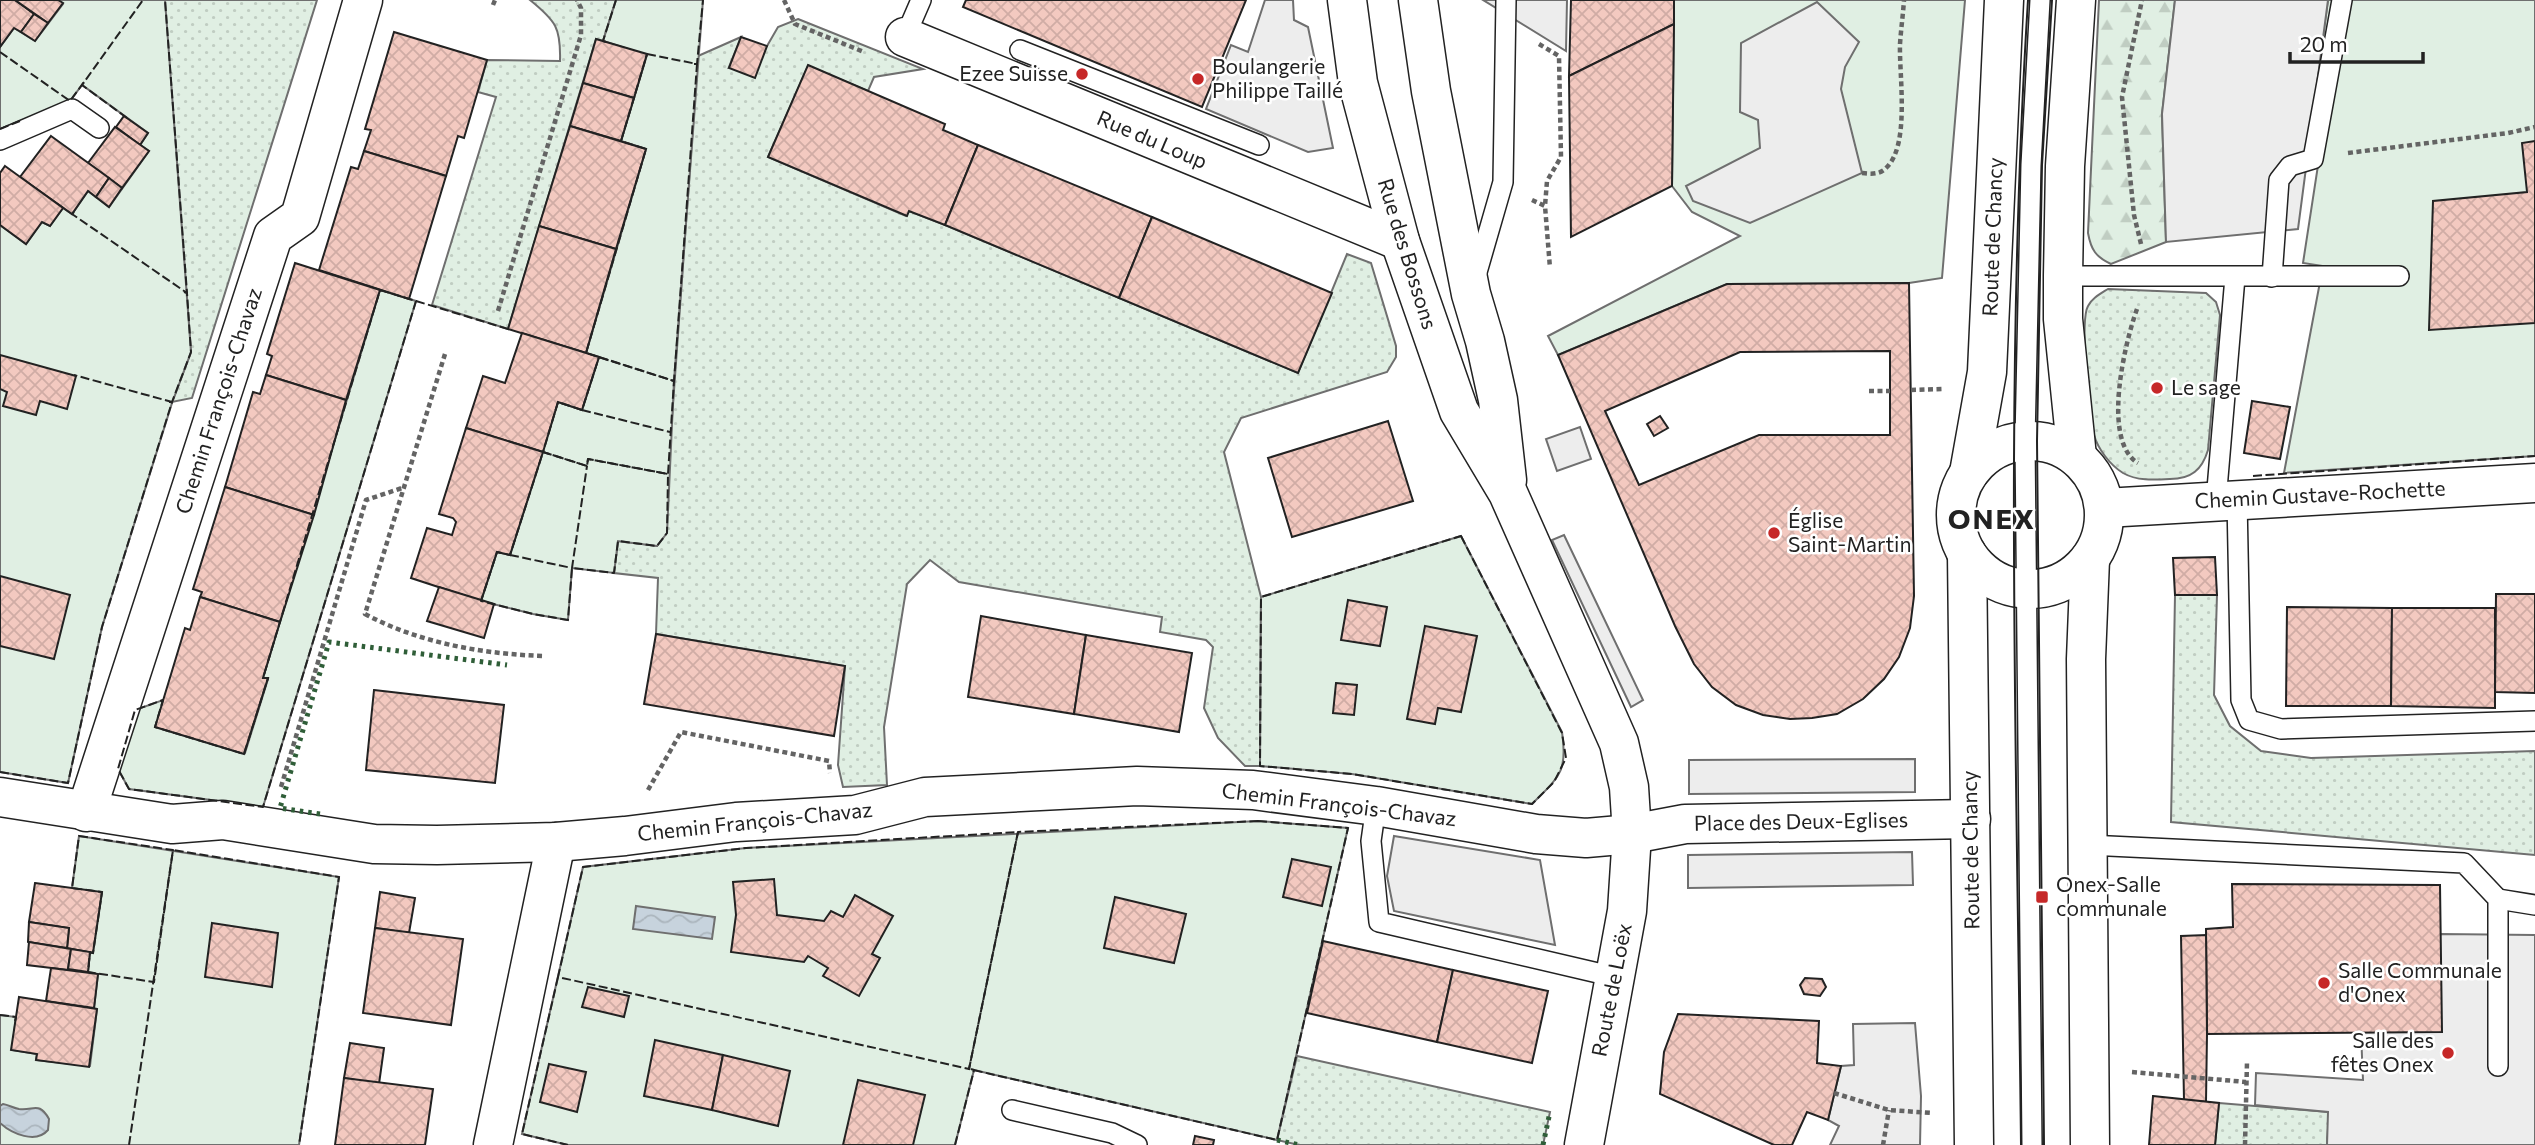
<svg xmlns="http://www.w3.org/2000/svg" width="2535" height="1145" viewBox="0 0 2535 1145" font-family="Commissioner,sans-serif">
  <style>
    .grass { fill: url(#grass-dots); stroke: #6f6f6f; stroke-width: 2 }
    .forest { fill: url(#forest-firs); stroke: #6f6f6f; stroke-width: 2 }
    .green { fill: #e0efe3; stroke: #6f6f6f; stroke-width: 2 }
    .parking { fill: #ededed; stroke: #6f6f6f; stroke-width: 2 }
    .water { fill: url(#water-waves); stroke: #6f6f6f; stroke-width: 2 }
    .building { fill: url(#building-cross-hatch); stroke: #222; stroke-width: 2; fill-rule: evenodd }
    .lines { fill: none; stroke-linecap: round; stroke-linejoin: round }
    .lane-casing { stroke: #222; stroke-width: 22 }
    .street-casing { stroke: #222; stroke-width: 41 }
    .secondary-casing { stroke: #222; stroke-width: 41 }
    .path { stroke: #646464; stroke-width: 4.5; stroke-dasharray: 5 3.5; stroke-linecap: butt }
    .lane { stroke: #fff; stroke-width: 19 }
    .street { stroke: #fff; stroke-width: 38 }
    .secondary { stroke: #fff; stroke-width: 38 }
    .tram { stroke: #222; stroke-width: 2 }
    .hedge { stroke: #2f5e38; stroke-width: 5; stroke-dasharray: 3.5 5; stroke-linecap: butt }
    .fence { stroke: #222; stroke-width: 2; stroke-dasharray: 9 3.5; stroke-linecap: butt }
    .poi-dot { fill: #c62828; stroke: #fff; stroke-width: 2.5 }
    .labels { text-anchor: middle; stroke-width: 5; stroke-linejoin: round; paint-order: stroke }
    .poi-label { font-size: 21px; fill: #222; stroke: #fff; text-anchor: start }
    .street-label { font-size: 21px; fill: #222; stroke: #fff }
    .district-label { font-size: 28px; font-weight: bold; letter-spacing: 2px; fill: #222; stroke: #fff }
  </style>
  <defs>
    <pattern id="grass-dots" width="8" height="8" patternUnits="userSpaceOnUse" patternTransform="scale(1.75)"><rect width="8" height="8" fill="#e0efe3"/><path d="M2 2h.1M6 6h.1" fill="none" stroke="#c0cdc2" stroke-width="1.8" stroke-linecap="round"/></pattern>
    <pattern id="forest-firs" width="22" height="20" patternUnits="userSpaceOnUse" patternTransform="scale(1.75)"><rect width="22" height="20" fill="#e0efe3"/><path d="M5 1l3.5 6h-7zM16 11l3.5 6h-7z" fill="#c0cdc2"/></pattern>
    <pattern id="water-waves" width="16" height="10" patternUnits="userSpaceOnUse" patternTransform="scale(1.75)"><rect width="16" height="10" fill="#c7d3dd"/><path d="M0 5q4-4 8 0t8 0" fill="none" stroke="#abb5bd"/></pattern>
    <pattern id="building-cross-hatch" width="8" height="8" patternUnits="userSpaceOnUse" patternTransform="scale(1.75)"><rect width="8" height="8" fill="#f3c9c0"/><path d="M0 0l8 8M0 8l8-8" fill="none" stroke="#d0aca5"/></pattern>
  </defs>
  <rect width="100%" height="100%" fill="#fff"/>
  <g class="grass">
    <path d="M164,0h153l-125,398 -20,4 19,-50z"/>
    <path d="M530,0h86l-13,41 -7,-2 -88,290 -76,-24 64,-208 -18,-5 9,-32 73,1c1,-33 -4,-40 -30,-61z"/>
    <path d="M798,19l125,50 -49,8 -6,14 -60,-25 -40,91 138,59 3,-5 36,14 353,148 49,-119 24,9 25,83v11l-9,15 -146,46 -17,34 37,145 -1,169h-15l-27,-28 -14,-30 9,-61 -7,-7 -46,-8 2,-15 -203,-35 -29,-22 -23,24 -23,143 3,58 -44,2 -5,-22 7,-99 -189,-32 2,-56 -44,-5 4,-32 39,5 11,-72 30,-418 43,-19 -12,30 38,-21 11,-19z"/>
    <path d="M2108,289l98,4 10,9 4,13 -12,135c-6,20 -17,29 -38,29 -17,1 -33,2 -47,-6 -13,-8 -25,-24 -29,-38 -6,-18 -14,-115 -6,-129 4,-8 12,-12 20,-17z"/>
    <path d="M2175,595h42l-3,100 16,31 31,25 50,7 224,-7v104l-364,-33z"/>
    <path d="M1297,1056l253,56 -7,33h-244l-22,-5z"/>
    <path d="M2219,1103l110,9 -2,33h-112z"/>
  </g>
  <path class="forest" d="M2099,0h76l-13,114 4,128 -55,22c-15,-7 -20,-14 -23,-31z"/>
  <g class="green">
    <path d="M58,0h107l26,352 -19,51 -70,224 -34,156 -68,-11v-547l26,19 16,-22 8,4 13,-18 9,6 16,-23 21,16 40,-56 -9,-6 8,-12 -66,-48 -12,16 -70,28v-82l14,-19 21,13 28,-37z"/>
    <path d="M616,0h87l-29,381 -7,152 -10,13 -39,-5 -4,32 -42,-5 -4,52 -35,-6 -52,-13 16,-49 13,3 48,-153 24,8 17,-53 -13,-4 60,-204 -25,-8 26,-86 -44,-14z"/>
    <path d="M1674,0h291l-23,278 -33,5 -182,1 -169,71 -10,-19 192,-100 -48,-24 -20,-26z"/>
    <path d="M2328,0h207v456l-251,17 39,-207 -20,-3 18,-117 -14,4z"/>
    <path d="M380,290l36,11 -153,506 -134,-18 -11,-20 17,-59 28,-10 82,53 23,-74 -5,-1z"/>
    <path d="M1461,536l101,196c6,40 -3,45 -30,72l-180,-30 -92,-8 1,-169z"/>
    <path d="M1258,821l90,7 -71,312 -303,-70 -19,75h-387l-46,-11 61,-267 163,-19z"/>
    <path d="M79,836l260,41 -40,268h-299v-130l16,2 -4,33 25,4 -1,6 54,6 7,-57 -3,-1 4,-34 -10,-2 2,-20 -18,-64z"/>
  </g>
  <g class="parking">
    <path d="M1265,0h28l1,20 14,7 25,121 -25,4 -102,-43 25,-64 17,7z"/>
    <path d="M1483,0h84l-1,51z"/>
    <path d="M2175,0h153l-30,229 -132,13 -4,-128z"/>
    <path d="M1817,2l42,40 -14,25 -4,22 21,84 -112,50 -57,-22 -7,-15 74,-38 -2,-28 -18,-8 1,-69z"/>
    <path d="M1580,427l11,32 -34,12 -11,-32z"/>
    <path d="M1564,535l79,165 -12,7 -79,-167z"/>
    <path d="M1915,759v33l-226,2v-34z"/>
    <path d="M1394,836l146,24 15,85 -161,-34 -7,-35z"/>
    <path d="M1912,852l1,33 -225,3v-33z"/>
    <path d="M2441,934l94,1v210h-208l1,-33 -73,-7 1,-32 107,7 -2,-47z"/>
    <path d="M1915,1023l6,73 -1,49h-90l9,-19 -11,-6 13,-54 13,-1 -1,-41z"/>
  </g>
  <g class="water">
    <path d="M636,906l79,11 -3,22 -79,-10z"/>
    <path d="M3,1104c6,1 10,4 16,5 15,2 20,-8 30,10l-1,11c-12,14 -36,4 -48,-7v-17z"/>
  </g>
  <g class="building">
    <path d="M0,0h15l19,14 -13,18 -7,-4 -14,19z"/>
    <path d="M15,0h43l5,3 -15,20z"/>
    <path d="M966,0h280l-44,107 -239,-100z"/>
    <path d="M1571,0h103v24l-105,52z"/>
    <path d="M34,14l14,9 -13,18 -14,-9z"/>
    <path d="M1674,24l-2,162 -101,51 -2,-161z"/>
    <path d="M394,32l93,28 -23,78 -6,-2 -12,40 -82,-25 7,-21 -6,-1z"/>
    <path d="M741,37l26,9 -12,32 -26,-10z"/>
    <path d="M596,39l51,15 -13,44 -51,-15z"/>
    <path d="M808,65l137,59 -2,6 35,15 -33,80 -36,-14 -2,5 -139,-59z"/>
    <path d="M583,83l51,15 -13,43 -51,-15z"/>
    <path d="M124,116l24,17 -8,12 -24,-18z"/>
    <path d="M570,126l76,23 -30,100 -77,-23z"/>
    <path d="M115,127l34,24 -27,37 -34,-25z"/>
    <path d="M51,136l58,42 -13,19 -8,-6 -16,23 -52,-37z"/>
    <path d="M2535,141v182l-106,7 4,-129 94,-9 -5,-49z"/>
    <path d="M978,145l174,72 -33,81 -174,-73z"/>
    <path d="M364,151l82,25 -37,123 -90,-29 32,-103 7,2z"/>
    <path d="M5,166l58,42 -13,18 -8,-4 -16,22 -26,-19v-52z"/>
    <path d="M109,178l13,10 -13,19 -13,-10z"/>
    <path d="M1152,217l180,76 -34,80 -179,-75z"/>
    <path d="M539,226l77,23 -30,104 -78,-24z"/>
    <path d="M295,263l85,27 -34,110 -80,-25 6,-19 -5,-2z"/>
    <path d="M1909,283l5,313 -4,32 -11,29 -15,22 -21,20 -26,15 -25,4 -22,1 -27,-4 -27,-10 -24,-18 -18,-23 -19,-38 -117,-271 169,-71zM1890,351v84h-131l-120,50 -34,-74 135,-59z"/>
    <path d="M522,333l77,24 -17,53 -24,-8 -15,50 -77,-24 17,-52 22,7z"/>
    <path d="M0,355l76,21 -9,33 -27,-8 -4,14 -33,-9 4,-14 -7,-3z"/>
    <path d="M266,375l80,25 -32,115 -89,-28 28,-95 7,2z"/>
    <path d="M2252,401l38,6 -10,52 -36,-6z"/>
    <path d="M1660,416l8,12 -14,8 -7,-12z"/>
    <path d="M1388,421l25,80 -121,36 -24,-79z"/>
    <path d="M466,428l77,24 -33,103 -13,-3 -16,49 -70,-23 16,-50 25,7 4,-13 -3,-4 -14,-4z"/>
    <path d="M225,487l89,28 -34,107 -80,-25 2,-5 -9,-3z"/>
    <path d="M2215,557l2,38h-42l-2,-37z"/>
    <path d="M0,576l70,19 -16,64 -54,-13z"/>
    <path d="M439,587l55,17 -10,34 -57,-17z"/>
    <path d="M2496,594h39v99l-40,-1z"/>
    <path d="M200,597l80,25 -17,56h5l-24,76 -89,-27 30,-99 5,2z"/>
    <path d="M1348,600l39,7 -7,39 -39,-6z"/>
    <path d="M2287,607l105,1 -1,98h-105z"/>
    <path d="M2392,608h103v100l-104,-2z"/>
    <path d="M981,616l105,19 -12,79 -106,-17z"/>
    <path d="M1425,626l52,10 -16,76 -23,-4 -3,16 -28,-5z"/>
    <path d="M656,634l189,32 -11,70 -190,-32z"/>
    <path d="M1086,635l106,18 -13,79 -105,-18z"/>
    <path d="M1336,683l21,2 -3,30 -21,-2z"/>
    <path d="M374,690l130,15 -9,78 -129,-13z"/>
    <path d="M1292,859l39,8 -9,39 -39,-9z"/>
    <path d="M774,879l3,36 47,6 7,-10 12,6 12,-22 38,21 -21,38 8,4 -21,38 -36,-20 5,-8 -20,-12 -4,6 -73,-10 5,-37 -3,-33z"/>
    <path d="M35,883l67,9 -9,61 -26,-5 2,-20 -40,-6z"/>
    <path d="M2232,884l208,1 2,147 -235,2 -1,-105 27,-2z"/>
    <path d="M380,892l35,6 -6,35 -34,-5z"/>
    <path d="M1115,897l71,17 -12,49 -70,-15z"/>
    <path d="M29,922l40,6 -2,20 -39,-6z"/>
    <path d="M212,923l66,10 -6,54 -67,-10z"/>
    <path d="M375,928l88,11 -12,86 -88,-12z"/>
    <path d="M2206,935l1,99 -1,68 -22,-2 -3,-164z"/>
    <path d="M1323,941l130,29 -16,72 -130,-29z"/>
    <path d="M29,942l42,7 -3,21 -41,-5z"/>
    <path d="M71,949l19,3 -2,20 -20,-3z"/>
    <path d="M51,968l47,6 -4,34 -48,-7z"/>
    <path d="M1453,970l95,21 -16,72 -95,-21z"/>
    <path d="M1805,978l17,1 4,8 -6,9 -16,-2 -4,-9z"/>
    <path d="M588,987l41,9 -5,21 -42,-10z"/>
    <path d="M19,997l78,12 -8,58 -53,-7 1,-6 -26,-4z"/>
    <path d="M1678,1014l141,7 -2,42 24,3 -13,54 -21,-8 -15,33h-18l-114,-51 4,-42z"/>
    <path d="M655,1040l68,15 -11,55 -68,-14z"/>
    <path d="M350,1043l34,5 -5,36 -35,-6z"/>
    <path d="M723,1055l67,16 -12,55 -66,-16z"/>
    <path d="M549,1064l37,8 -9,40 -37,-10z"/>
    <path d="M344,1078l89,11 -8,56h-90z"/>
    <path d="M858,1080l67,15 -12,50h-70z"/>
    <path d="M2153,1096l66,7 -4,42h-66z"/>
    <path d="M1195,1136l19,4 -1,5h-20z"/>
  </g>
  <g class="lines">
    <g class="lane-casing">
      <g id="lane">
        <path d="M905,37l16,-37"/>
        <path d="M1020,50l239,95"/>
        <path d="M0,140l72,-31 27,19"/>
        <path d="M2063,276h336"/>
        <path d="M2272,277l7,-97 11,-14 23,-7 29,-159"/>
        <path d="M1475,279l28,-97 3,-182"/>
        <path d="M2237,500l4,200 8,20 32,9 254,-8"/>
        <path d="M2216,501l19,-224"/>
        <path d="M1376,806l-5,35 8,81 236,55"/>
        <path d="M2088,845l376,18 34,36v167"/>
        <path d="M2498,899l37,6"/>
        <path d="M1012,1110l100,23 25,12"/>
        <path d="M2032,1145l-7,-705 6,-275 9,-165"/>
      </g>
    </g>
    <g class="street-casing">
      <g id="street">
        <path d="M1347,0l11,83 42,158 59,170 49,82 111,250 10,44 3,47 -5,77 -43,234"/>
        <path d="M1418,0l13,91 40,203 14,47 13,59 9,80"/>
        <path d="M905,37l495,204"/>
        <path d="M0,797l172,27 51,-4 151,24 63,1 119,-3 69,-6 111,-14 119,-7 70,-18 212,-11 116,4 123,16 160,28 50,4 46,-4 53,-10 286,-5"/>
        <path d="M86,812l187,-576 27,-19 63,-217"/>
        <path d="M493,1145l63,-303"/>
      </g>
    </g>
    <g class="secondary-casing">
      <g id="secondary">
        <path d="M2076,0l-11,166 -2,110v43l14,138"/>
        <circle cx="2030" cy="515" r="74"/>
        <path d="M1969,473l18,-101 17,-372"/>
        <path d="M2105,508l430,-25"/>
        <path d="M1967,554l7,591"/>
        <path d="M2090,559l-4,100 4,486"/>
      </g>
    </g>
    <g class="path">
      <path d="M784,0l11,24 69,28"/>
      <path d="M493,5l2,-5"/>
      <path d="M1539,44l20,12 2,101 -14,24 -2,25"/>
      <path d="M2348,153l160,-20 27,-6"/>
      <path d="M1862,173c9,1 18,2 25,-6 23,-23 12,-92 13,-123 1,-15 3,-29 4,-44"/>
      <path d="M1532,200l13,6 5,62"/>
      <path d="M2141,244l-7,-29 -12,-118 20,-97"/>
      <path d="M2137,309c-12,33 -36,132 1,154"/>
      <path d="M498,311l83,-276v-27l-4,-8"/>
      <path d="M445,354l-80,260c54,29 118,40 178,42"/>
      <path d="M1911,390l31,-1"/>
      <path d="M1869,391h21"/>
      <path d="M281,787l85,-287 36,-12"/>
      <path d="M648,790l33,-58 148,29 1,12"/>
      <path d="M2132,1072l114,10"/>
      <path d="M1834,1093l55,17 43,3"/>
      <path d="M1883,1145l6,-35"/>
      <path d="M2245,1145l2,-83"/>
    </g>
    <use href="#lane" class="lane"/>
    <use href="#street" class="street"/>
    <use href="#secondary" class="secondary"/>
    <g class="tram">
      <path d="M2021,1145c-4,-382 -17,-764 7,-1145"/>
      <path d="M2044,1145l-7,-704 5,-276 10,-165"/>
    </g>
    <g class="hedge">
      <path d="M320,814l-40,-6 49,-166 178,23"/>
      <path d="M1277,1140l22,5"/>
      <path d="M1543,1145l7,-33"/>
    </g>
    <g class="fence">
      <path d="M606,42l-3,-1 13,-41"/>
      <path d="M0,52l70,49 14,-19"/>
      <path d="M647,54l50,10 -23,317 -88,-28 60,-204 -25,-8z"/>
      <path d="M694,64h3l6,-64"/>
      <path d="M127,118l-45,-33 61,-85"/>
      <path d="M0,129l20,-8"/>
      <path d="M74,212l-2,2 115,79 -22,-293"/>
      <path d="M380,290l36,11 -153,506 -134,-18 -11,-20 17,-59 28,-10 -8,27 89,27 24,-76h-5z"/>
      <path d="M416,301l92,28"/>
      <path d="M599,357l75,24 -6,93 -80,-15 -1,7 -44,-14 15,-50 24,8z"/>
      <path d="M169,402h3l19,-50 -4,-59 -3,-1"/>
      <path d="M582,410l88,22"/>
      <path d="M543,452l44,14 1,-7 80,15 -1,59 -10,13 -39,-5 -4,32 -42,-5 -4,52 -35,-6 -52,-13 16,-49 13,3z"/>
      <path d="M2253,476l282,-20"/>
      <path d="M1461,536l101,197 4,25 -12,24 -22,22 -180,-30 -92,-8 1,-169z"/>
      <path d="M510,555l62,13 15,-102"/>
      <path d="M0,772l68,11 34,-156 70,-225 -98,-27"/>
      <path d="M1258,821l90,7 -71,312 -308,-71 49,-237z"/>
      <path d="M1018,832l-49,237 -411,-92 25,-110 163,-19z"/>
      <path d="M79,836l94,14 -19,132 -66,-10 2,-20 3,1 9,-61 -30,-4z"/>
      <path d="M558,977l-36,157 46,11"/>
      <path d="M0,1015l16,2 -1,4"/>
      <path d="M129,1145l44,-295 166,27 -40,268"/>
      <path d="M955,1145l19,-75 -3,-1"/>
    </g>
  </g>
  <g class="poi-dot">
    <circle cx="1082" cy="74" r="7"/>
    <circle cx="1198" cy="79" r="7"/>
    <circle cx="2157" cy="388" r="7"/>
    <circle cx="1774" cy="533" r="7"/>
    <rect x="2035" y="890" width="14" height="14" rx="3.5"/>
    <circle cx="2324" cy="983" r="7"/>
    <circle cx="2448" cy="1053" r="7"/>
  </g>
  <g class="labels">
    <g class="poi-label">
      <text x="1212" y="74">Boulangerie<tspan x="1212" dy="24">Philippe Taillé</tspan></text>
      <text x="1068" y="81" text-anchor="end">Ezee Suisse</text>
      <text x="2171" y="395">Le sage</text>
      <text x="1788" y="528">Église<tspan x="1788" dy="24">Saint-Martin</tspan></text>
      <text x="2056" y="892">Onex-Salle<tspan x="2056" dy="24">communale</tspan></text>
      <text x="2338" y="978">Salle Communale<tspan x="2338" dy="24">d'Onex</tspan></text>
      <text x="2434" y="1048" text-anchor="end">Salle des<tspan x="2434" dy="24">fêtes Onex</tspan></text>
    </g>
    <g class="street-label">
      <text transform="translate(1152 140) rotate(23)" y="7">Rue du Loup</text>
      <text transform="translate(1993 237) rotate(-88)" y="7">Route de Chancy</text>
      <text transform="translate(1407 254) rotate(73)" y="7">Rue des Bossons</text>
      <text transform="translate(219 401) rotate(-72)" y="7">Chemin François-Chavaz</text>
      <text transform="translate(2320 495) rotate(-3)" y="7">Chemin Gustave-Rochette</text>
      <text transform="translate(1339 805) rotate(7)" y="7">Chemin François-Chavaz</text>
      <text transform="translate(755 822) rotate(-6)" y="7">Chemin François-Chavaz</text>
      <text transform="translate(1801 822) rotate(-1)" y="7">Place des Deux-Eglises</text>
      <text transform="translate(1971 850) rotate(-91)" y="7">Route de Chancy</text>
      <text transform="translate(1612 990) rotate(-79)" y="7">Route de Loëx</text>
    </g>
    <g class="district-label">
      <text x="1992" y="529">ONEX</text>
    </g>
  </g>
  <path d="M2290 52v10h133v-10" fill="none" stroke="#222222" stroke-width="3.5"/>
  <text x="2300" y="52" font-size="21" fill="#222222" stroke="#ffffff" stroke-width="5" paint-order="stroke">20 m</text>
</svg>
